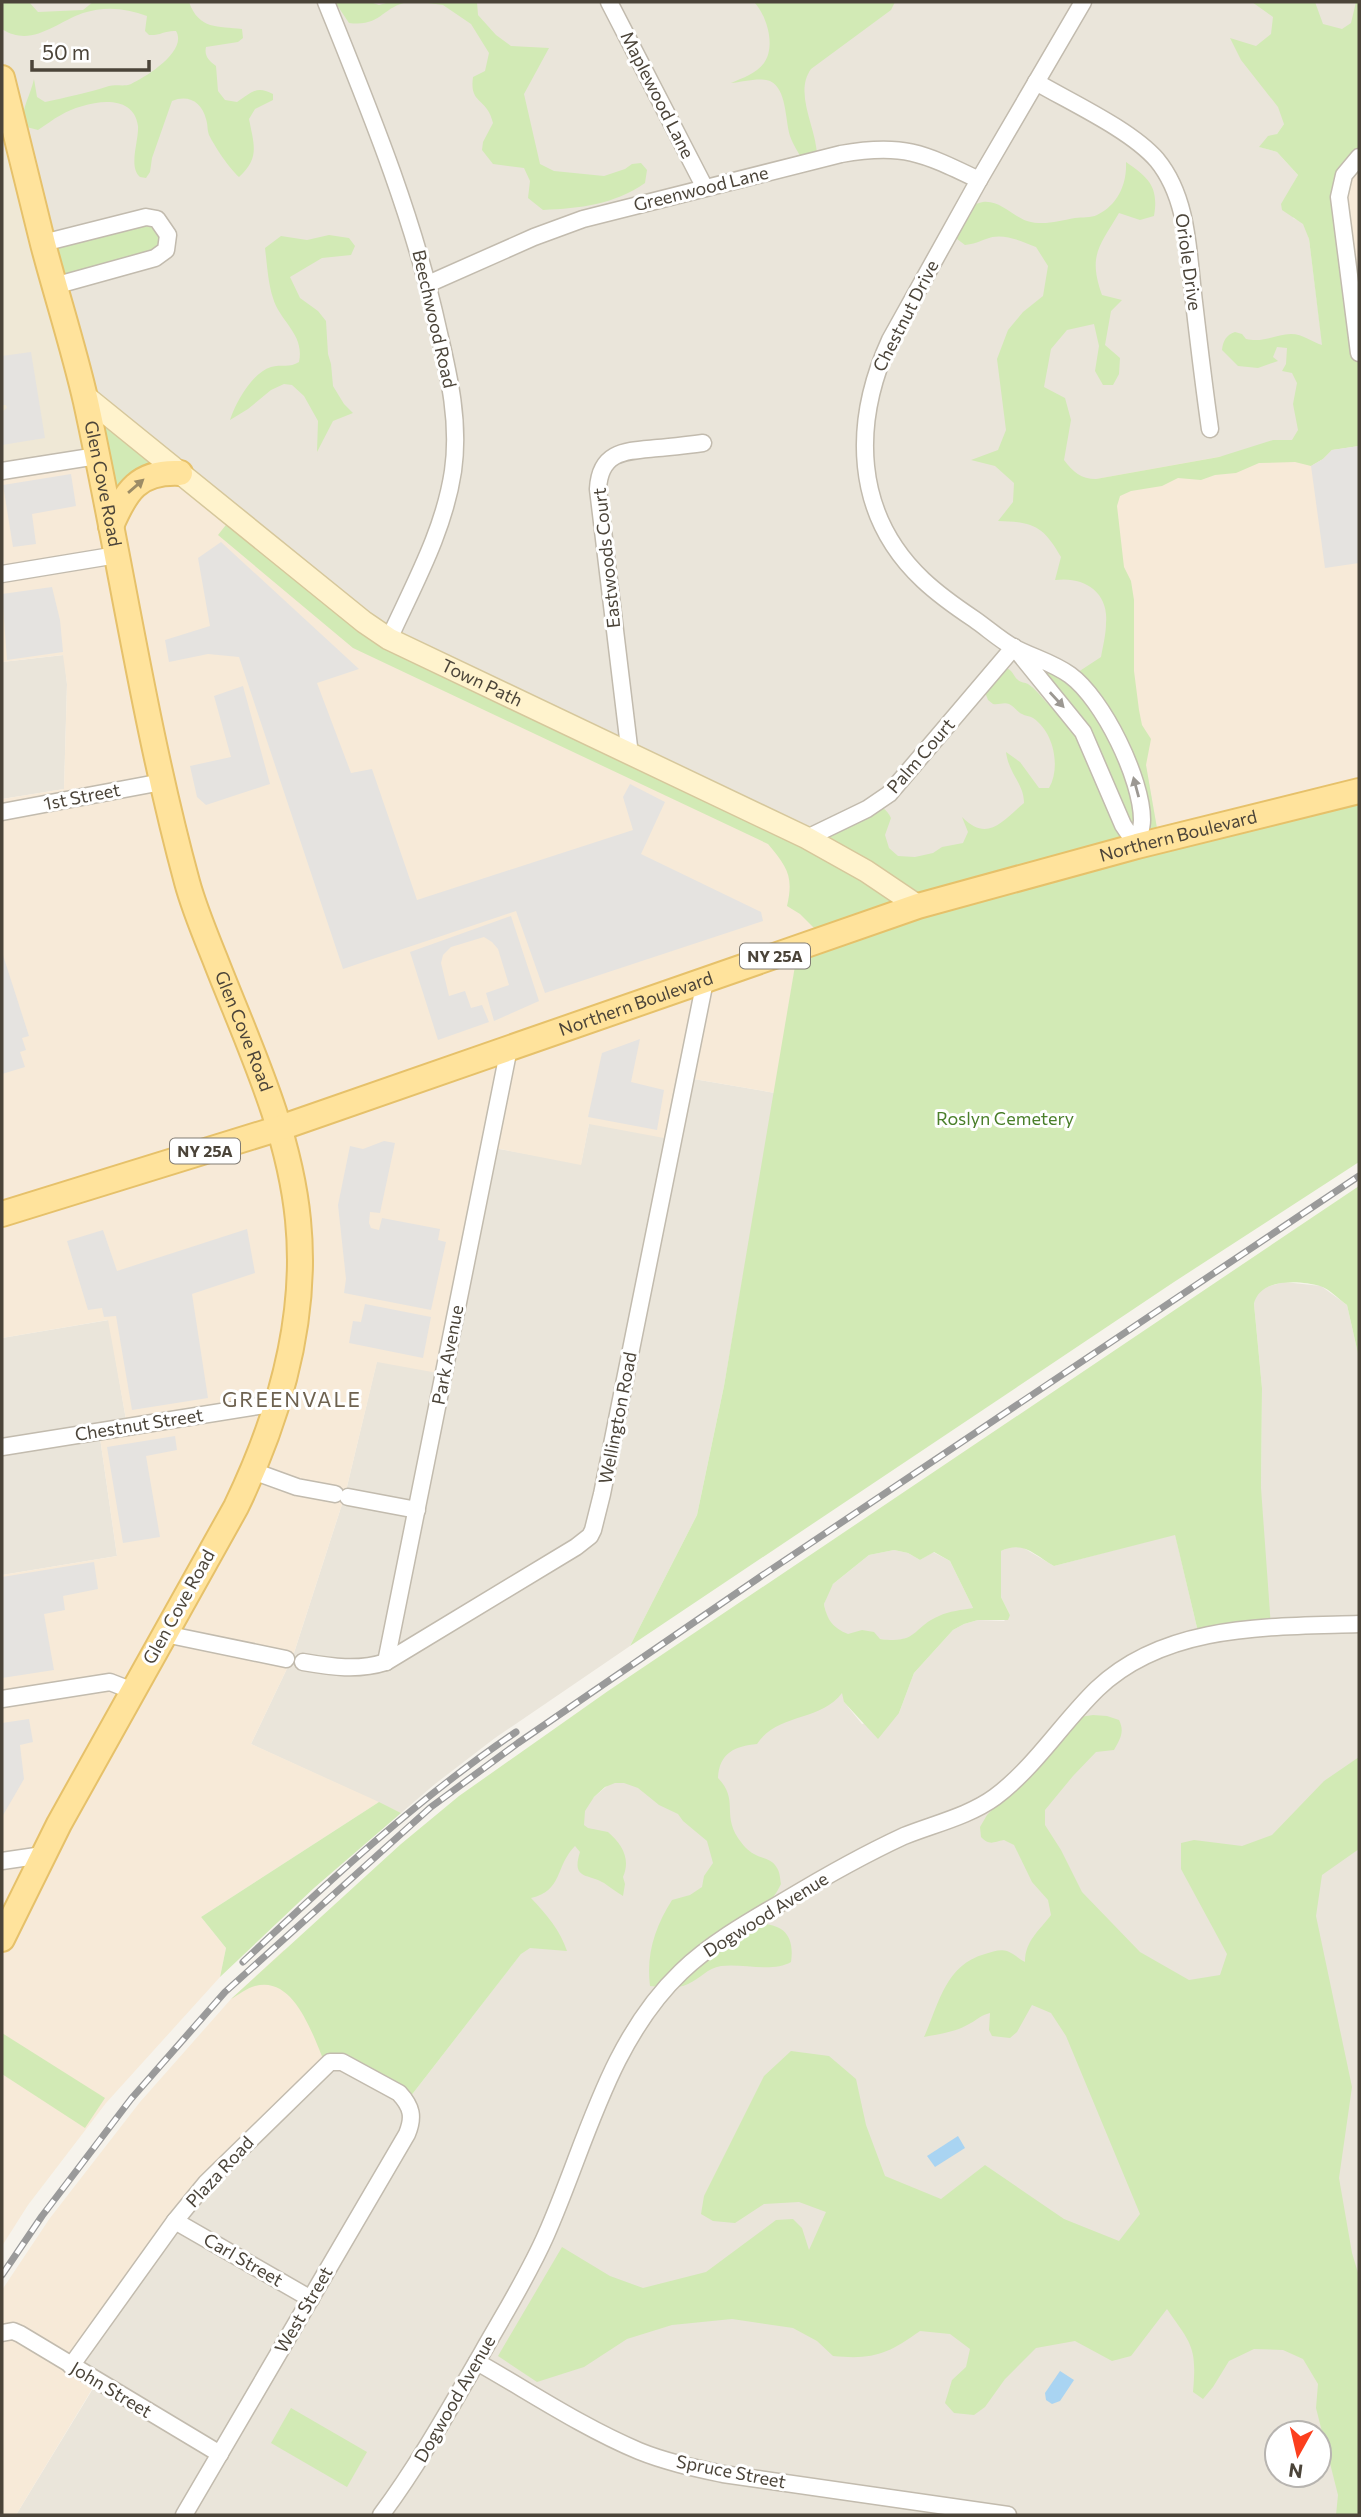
<svg xmlns="http://www.w3.org/2000/svg" width="1361" height="2517" viewBox="0 0 1361 2517" font-family="Commissioner,sans-serif">
  <style>
    .residential { fill: #eae5da; fill-rule: evenodd }
    .commercial { fill: #f7ead8 }
    .education { fill: #efe8d6 }
    .green { fill: #d2eab5; fill-rule: evenodd }
    .parking { fill: #e5e3e0 }
    .water { fill: #a9d4f2 }
    .lines { fill: none; stroke-linecap: round; stroke-linejoin: round }
    .street-casing { stroke: #c2bbae; stroke-width: 19 }
    .secondary-casing { stroke: #d6c79b; stroke-width: 24 }
    .primary-casing { stroke: #e6c16a; stroke-width: 28 }
    .street { stroke: #fff; stroke-width: 16 }
    .secondary { stroke: #fff3cd; stroke-width: 21 }
    .primary { stroke: #ffe39c; stroke-width: 24 }
    .rail-casing { stroke: #9a9a9a; stroke-width: 7 }
    .rail { stroke: #fff; stroke-width: 4.5; stroke-dasharray: 13; stroke-linecap: butt }
    .oneway { fill: #9c8c66 }
    .oneway2 { fill: #9c9892 }
    .labels { text-anchor: middle; stroke-width: 6; stroke-linejoin: round; paint-order: stroke }
    .shield { fill: #fff; stroke: #817c74; stroke-width: 2 }
    .shield-label { font-size: 16px; font-weight: bold; fill: #4b4439 }
    .street-label { font-size: 18px; fill: #4b4439; stroke: #fff }
    .park-label { font-size: 18px; fill: #4a7f2a; stroke: #fff }
    .quarter-label { font-size: 21px; letter-spacing: 2px; fill: #6e6250; stroke: #fff }
  </style>
  <rect width="100%" height="100%" fill="#f6f3ec"/>
  <g class="residential">
    <path d="M2,2h1357v75l-75,47 -7,10 -17,13 17,5 21,23 -6,11 1,32 11,5 5,16 25,197 -175,404 -241,66 -499,-251 -334,-259 -83,-298z"/>
    <path d="M64,655l3,29 -3,105 -62,10v-137z"/>
    <path d="M676,1076l99,17 -51,293 -27,129 -67,131 -135,92 -60,46 -34,29 -150,-69 42,-88 52,-161 32,-134 66,12 46,-226 92,17 8,-40z"/>
    <path d="M1284,1282l37,4 26,19 12,53v1157h-1343l81,-133 -26,-16 104,-145 155,-159 77,39 127,-164 -39,-38 99,-102 33,-28 211,-130 -12,-25 -2,-10 4,-12 5,-8 36,-29 25,-5 14,3 12,7 13,-8 17,9 23,47 -53,21 -8,8 -17,4 -16,-2 -35,63 18,22 37,-11 15,-40 39,-43 11,-6 14,-4 26,1 6,-6 -9,-18v-46l11,-5 10,1 32,19 121,-32 24,102 62,-148 1,-100 -8,-84 2,-8 7,-8zM1277,2433h42v42h-42z"/>
    <path d="M109,1320l18,106 -28,5 18,125 -115,19v-237z"/>
  </g>
  <g class="commercial">
    <path d="M1359,157v196l-15,-178z"/>
    <path d="M1359,418v373l-200,49 -63,-361 238,-43z"/>
    <path d="M97,456l69,17 198,149 502,249 -68,77 -23,145 -99,-17 -12,62 -75,-14 -8,41 -92,-18 -46,227 -66,-12 -32,133 -52,161 -42,88 128,58 -178,115 25,31 -6,29 -114,126 -78,102 -26,41v-671l115,-19 -18,-125 28,-6 -19,-105 -106,18v-539l62,-10 3,-105 -4,-29 -61,7v-88l3,-1 -3,-26v-76z"/>
    <path d="M284,1950l46,112 -102,97 -156,207 25,15 -81,134h-14v-225l48,-72 90,-116 91,-103z"/>
  </g>
  <path class="education" d="M2,98l95,358 -95,15z"/>
  <g class="green">
    <path d="M2,2h27l9,10 45,-2 10,-8h96c10,28 29,24 53,27l1,9 -5,4 -32,5c-2,9 3,14 10,19l2,25 7,9 12,2c14,-9 19,-17 36,-8v6l-18,9 -6,10c5,26 11,39 -10,58 -10,-9 -24,-30 -30,-42 -2,-6 -1,-10 -3,-16 -4,-17 -18,-25 -34,-18l-20,57 -2,14 -4,6 -6,-1c-12,-10 -1,-36 -2,-51 -5,-37 -56,-23 -77,-11 -8,4 -15,10 -23,15l-15,-4c-2,-18 7,-29 11,-47l3,18 8,5c22,-5 43,-9 64,-16 7,-2 15,1 22,-2 15,-7 57,-33 45,-53 -10,-1 -17,5 -27,4l-4,-4 2,-15c-21,-8 -42,-10 -64,-3 -28,10 -52,35 -81,16z"/>
    <path d="M335,2h35l9,3 11,-3h19c-27,4 -27,25 -60,21z"/>
    <path d="M421,2h56l1,13 18,20 15,11 38,2 -25,46 16,70 14,7 50,5 21,-7 7,-5 9,-1 6,7 -2,13c-32,22 -64,25 -102,27l-15,-12 2,-17 -6,-13 -31,-4 -11,-14 1,-8 10,-19c-6,-26 -24,-18 -20,-46l12,-6 4,-18 -18,-29 -28,-19z"/>
    <path d="M754,2h141l-4,8 -80,59c-18,25 7,61 6,89l-14,3c-4,-8 -10,-16 -13,-25 -5,-16 -3,-47 -20,-55 -10,-4 -28,1 -39,2 11,-5 25,-9 33,-20 12,-17 3,-47 -10,-61z"/>
    <path d="M1252,2h63l8,22 19,5 9,-6 5,-21h3v155l-15,18 -5,22 20,156v93l-27,4 -9,9 -12,7 -16,-4 -36,1 -23,10 -21,2 -14,5 -23,-2 -16,8 -31,5 -11,5 -3,10 7,61 7,14 3,19v71l5,39 3,15 9,14 -5,26 13,75 200,-49v371l-185,120 -544,364 67,-131 27,-129 74,-438 26,-10 -24,-24 -13,-8c7,-30 0,-39 -19,-62l-415,-196 -135,-113 15,-19 131,106 40,25 211,98 192,93 37,21 1,-2 -16,-19v-10c15,-14 49,-38 62,-10l-6,17 4,13 9,8 17,1 18,-4 9,-6 21,-4 5,-11 -6,-15c26,26 40,4 62,-14 0,-20 -15,-28 -18,-51l14,10 19,26h10c12,-21 5,-56 -16,-70 -3,-2 -8,-2 -11,-4 -5,-2 -8,-8 -13,-10 -5,-2 -10,1 -16,0l-5,-4 -7,-18c6,-14 17,-23 30,-11 3,3 4,7 7,9 3,3 7,2 10,4 15,10 17,23 35,29l6,17 8,6 6,-4 -69,-85 36,15 22,14 29,-19c2,-11 5,-23 5,-34 3,-31 -22,-47 -51,-43l6,-23c-18,-31 -27,-35 -63,-36l15,-19 1,-19 -19,-17 -24,-6 27,-10 8,-20 -9,-71 11,-29 15,-18 20,-16 5,-30 -12,-19c-15,-6 -34,-15 -50,-8 -8,3 -12,5 -21,6l-8,-6c1,-15 8,-34 26,-37 17,-2 29,14 44,19 17,5 31,0 48,-3 7,-1 16,0 22,-3 21,-10 30,-31 29,-53 23,16 33,25 28,54l-14,4 -21,-7c-20,34 -31,42 -17,82l20,5 -11,11 -6,34 15,13 -1,16 -6,11h-10l-8,-14 4,-25 -5,-22 -27,6 -16,19 -7,38 21,11 6,22 -7,40c9,12 17,19 32,19l123,-22 54,-17h19l6,-10 -5,-26 4,-21 -5,-10 -10,-2 4,-7 1,-16 -10,-1 -4,10 5,4 -20,7 -20,-2 -16,-16c1,-9 4,-15 13,-18l7,2 4,5c17,4 28,-4 45,-5 12,0 21,8 31,11l-13,-106 -6,-15 -21,-14 -1,-6 17,-29 -21,-23 -18,-5 9,-11 9,-2 7,-10 -6,-17 -37,-47 -11,-22 26,8 15,-12 2,-17z"/>
    <path d="M152,217l14,33 -112,35 -11,-42z"/>
    <path d="M329,235l20,3 6,8 -4,9 -29,3 -32,19 10,21 18,13 8,10 2,33 3,10 2,22 11,18 9,9 -20,8 -16,31 1,-31 -14,-25 -12,-11 -8,-1 -13,6 -23,19 -18,11c6,-18 22,-47 41,-53 10,-3 19,1 28,-5 6,-28 -19,-40 -26,-64 -5,-15 -6,-34 -8,-50l16,-12 26,4z"/>
    <path d="M85,396l81,77 -48,37z"/>
    <path d="M1359,1186v172l-12,-53c-8,-5 -17,-16 -27,-19 -20,-6 -61,-8 -66,18l8,84 -1,100 10,139 -72,9 -24,-101 -121,31c-19,-11 -31,-26 -53,-15v46l9,18 -2,5h-30l-14,4 -11,6 -39,43 -15,40 -21,26 -34,-37 -2,-9c-22,29 -65,20 -85,51 -22,2 -38,9 -39,34 21,22 4,35 20,60 4,6 10,13 16,16 8,5 18,4 23,14 3,4 3,11 4,16 -12,26 -26,23 -46,41 29,-3 62,-5 56,37 -19,11 -48,1 -70,4 -14,2 -21,13 -33,18 -12,6 -25,3 -38,2 -4,-32 5,-59 22,-86l18,-5 12,-8 2,-11 9,-13 -6,-22 -24,-20 -5,-7 -19,-9 -21,-17 -14,-5h-9l-10,4 -11,10 -9,14 -1,14 4,3 20,4c14,12 23,27 15,45l2,7 -2,12c-7,-4 -13,-9 -19,-13 -16,-10 -33,-3 -24,-31l-5,-6c-20,20 -12,45 -44,52 16,17 29,32 36,53l-37,-3 -9,6 -114,147 -8,-8 -74,-30c-12,-26 -30,-88 -70,-77 -8,2 -17,9 -24,13l170,-155 58,-48 149,-105zM894,1550l14,3 12,7 14,-8 16,9 23,47c-11,2 -24,3 -34,8 -28,12 -20,28 -59,23l-6,-7 -12,-2 -14,4c-15,-6 -21,-14 -24,-30l9,-20 36,-29z"/>
    <path d="M1093,1715l14,1 12,4c6,12 1,19 -5,30l-18,2 -23,24 -28,34v15l16,25 21,42 58,60 49,28 31,-5 7,-21 -46,-85v-26l13,-3 48,6 30,-11 52,-54 35,-24v92l-37,26 -6,41 36,171 -13,91 13,75 7,23v239h-23l2,-20 -22,-87 2,-24 -15,-25 -20,-9 -29,-1 -25,12 -16,26 -10,12 -10,-7c4,-45 -1,-47 -26,-83l-36,47 -19,5 -37,-20 -39,7 -31,31 -20,28 -11,8 -20,-2 -9,-10 7,-23 14,-13 4,-18 -20,-15 -30,-3c-32,23 -47,29 -87,25l-16,-15 -24,-13 -61,-9 -60,6 -45,14 -43,28 -47,15 -39,-26 64,-109 48,29 33,12 63,-16 70,-52 17,-1 9,9 7,22 17,-38 -27,-10 -35,2 -29,19 -22,-2 -12,-7 3,-18 60,-120 27,-25 38,5 27,23 10,46 19,51 56,23 44,-34 79,54 55,22 21,-27 -74,-178 -15,-23 -19,-8 -15,27 -7,6 -18,-2 -3,-6 1,-17c-9,2 -13,7 -21,11 -13,8 -30,10 -45,13 15,-33 21,-72 61,-83 7,-2 15,-5 22,-3 6,2 12,8 18,11 0,-21 14,-31 26,-47l-3,-15 -16,-18 -18,-37 -10,-5c-11,2 -14,6 -23,-3l-1,-10 7,-12 77,-79 16,-19z"/>
    <path d="M379,1802l22,11 -87,75 -94,89 6,-29 -25,-31z"/>
    <path d="M2,2033l103,65 -20,30 -83,-54z"/>
    <path d="M291,2408l76,44 -20,35 -76,-44z"/>
  </g>
  <g class="parking">
    <path d="M31,352l14,86 -43,7v-33l5,-4 -1,-3h-4v-49z"/>
    <path d="M1359,446v117l-34,5 -14,-102 12,-7 9,-9z"/>
    <path d="M71,474l5,32 -44,8 4,30 -23,3 -10,-62z"/>
    <path d="M221,542l138,127 -42,14 34,90 21,-4 45,131 216,-70 -10,-33 7,-13 35,18 -24,52 120,58 2,9 -218,72 -29,-82 -173,58 -104,-312 -31,-3 -39,8 -4,-22 45,-14 -12,-68z"/>
    <path d="M52,587l8,33 3,32 -56,8 -5,-66z"/>
    <path d="M243,686l27,98 -64,21 -9,-8 -7,-31 41,-9 -17,-61z"/>
    <path d="M511,916l28,85 -45,20 -8,-28 23,-8 -11,-36 -6,-7 -8,-5 -33,10 -8,8 -2,8 8,33 16,-5 6,17 11,-3 7,17 -51,18 -28,-88z"/>
    <path d="M2,952l27,84 -7,2 4,12 -6,2 5,15 -23,7z"/>
    <path d="M640,1039l-9,43 33,8 -7,40 -69,-13 14,-64z"/>
    <path d="M384,1141l11,2 -15,70 -10,-1 -1,11 2,5 8,2 3,-12 58,11 -2,11 8,2 -15,68 -87,-17 2,-14 -8,-74 12,-59 13,3z"/>
    <path d="M247,1229l8,44 -63,21 16,104 -76,12 -16,-94 -12,1 -2,-9 -14,2 -21,-69 36,-11 14,41z"/>
    <path d="M365,1304l66,13 -8,41 -74,-15 4,-22 8,1z"/>
    <path d="M175,1436l2,14 -31,6 14,81 -37,6 -16,-96z"/>
    <path d="M94,1562l4,27 -35,7 2,14 -21,4 10,56 -52,8v-101z"/>
    <path d="M29,1719l4,23 -13,3 4,34 -22,38v-94z"/>
  </g>
  <g class="water">
    <path d="M958,2136l7,12 -30,19 -8,-11z"/>
    <path d="M1060,2371l14,9 -14,21 -8,3 -6,-4 -1,-7z"/>
  </g>
  <g class="lines">
    <g class="street-casing">
      <g id="street">
        <path d="M326,2c43,107 87,213 112,327 11,47 22,93 15,142 -9,60 -39,113 -64,168"/>
        <path d="M609,2l96,186"/>
        <path d="M1036,82c36,21 95,48 121,78 32,39 31,95 37,142 5,43 10,85 16,127"/>
        <path d="M1359,157l-15,18 -5,22 20,156"/>
        <path d="M43,243l103,-26 11,2 11,16 -2,15 -11,8 -101,28"/>
        <path d="M428,284l106,-47 49,-18 258,-65c62,-11 82,-1 138,26"/>
        <path d="M2,471l95,-15"/>
        <path d="M2,574l115,-19"/>
        <path d="M1014,647l69,85 40,93 14,21c2,-9 5,-18 5,-26 0,-41 -39,-121 -72,-145 -18,-13 -39,-18 -57,-28 -14,-8 -26,-19 -39,-28 -18,-12 -35,-24 -51,-39 -70,-66 -71,-157 -33,-240l89,-160 104,-178"/>
        <path d="M630,755l-32,-266c2,-39 29,-38 60,-41 15,-1 30,-3 45,-5"/>
        <path d="M2,812l160,-30"/>
        <path d="M807,838l60,-29 22,-15 125,-147"/>
        <path d="M2,1447l275,-44"/>
        <path d="M253,1471l44,16 38,7"/>
        <path d="M348,1497l69,13"/>
        <path d="M165,1634l121,25"/>
        <path d="M303,1662c29,5 55,9 83,0l190,-115 14,-11 3,-6 9,-36 103,-513"/>
        <path d="M386,1662l123,-614"/>
        <path d="M2,1699l108,-17 23,9"/>
        <path d="M2,1861l41,-6"/>
        <path d="M175,2221l136,78"/>
        <path d="M2,2333l11,-2 7,3 200,120"/>
        <path d="M477,2362c53,30 105,65 162,89 27,11 56,17 84,23l285,41"/>
        <path d="M71,2366l104,-145 31,-38 124,-121h12l57,31c13,14 15,24 8,41l-223,381"/>
        <path d="M381,2515c38,-51 69,-107 101,-162 22,-39 46,-77 64,-118 40,-90 62,-193 135,-263 30,-29 69,-51 105,-72 38,-23 77,-45 118,-64 30,-12 65,-20 91,-39 40,-30 67,-74 102,-108 69,-66 174,-62 262,-65"/>
      </g>
    </g>
    <g class="secondary-casing">
      <g id="secondary">
        <path id="s1" d="M85,396l279,226 25,17 418,199 59,33 52,35"/>
      </g>
    </g>
    <g class="primary-casing">
      <g id="primary">
        <path id="s2" d="M2,78c14,55 27,111 41,166 14,53 31,105 43,158 35,160 58,322 101,480 7,26 18,52 28,77 33,85 74,169 83,261 10,99 -19,198 -62,287l-177,317 -57,115"/>
        <path d="M111,526c15,-35 27,-55 69,-53"/>
        <path id="s3" d="M2,1214l278,-86 638,-222 219,-60 222,-55"/>
      </g>
    </g>
    <use href="#street" class="street"/>
    <use href="#secondary" class="secondary"/>
    <use href="#primary" class="primary"/>
    <g class="rail-casing">
      <g id="rail">
        <path d="M243,1962c87,-82 174,-163 273,-230"/>
        <path d="M2,2275l40,-59 89,-117 94,-107 206,-185 87,-64 242,-166 599,-401"/>
      </g>
    </g>
    <use href="#rail" class="rail"/>
  </g>
  <defs><path id="oneway-solid" d="M-6-.8H1V-3.2L6.5 0L1 3.2V.8H-6Z" transform="scale(1.75)"/></defs>
  <use class="oneway" href="#oneway-solid" transform="translate(136 486) rotate(-41)"/>
  <g class="oneway2">
    <use href="#oneway-solid" transform="translate(1057 700) rotate(47)"/>
    <use href="#oneway-solid" transform="translate(1136 787) rotate(-105)"/>
  </g>
  <g class="labels">
    <g class="shield">
      <rect x="740" y="943.5" width="70" height="25" rx="5"/>
      <rect x="170" y="1138.5" width="70" height="25" rx="5"/>
    </g>
    <g class="shield-label">
      <text x="775" y="962">NY 25A</text>
      <text x="205" y="1157">NY 25A</text>
    </g>
    <g class="street-label">
      <text transform="translate(657 95) rotate(63)" y="6">Maplewood Lane</text>
      <text transform="translate(701 189) rotate(-14)" y="6">Greenwood Lane</text>
      <text transform="translate(1188 262) rotate(82)" y="6">Oriole Drive</text>
      <text transform="translate(906 316) rotate(-63)" y="6">Chestnut Drive</text>
      <text transform="translate(434 319) rotate(77)" y="6">Beechwood Road</text>
      <text dy="6" stroke="none"><textPath href="#s2" startOffset="418">Glen Cove Road</textPath></text>
      <text transform="translate(607 558) rotate(-96)" y="6">Eastwoods Court</text>
      <text dy="6" stroke="none"><textPath href="#s1" startOffset="492">Town Path</textPath></text>
      <text transform="translate(921 756) rotate(-49)" y="6">Palm Court</text>
      <text transform="translate(82 797) rotate(-11)" y="6">1st Street</text>
      <text dy="6" stroke="none"><textPath href="#s3" startOffset="1236">Northern Boulevard</textPath></text>
      <text dy="6" stroke="none"><textPath href="#s3" startOffset="668">Northern Boulevard</textPath></text>
      <text dy="6" stroke="none"><textPath href="#s2" startOffset="985">Glen Cove Road</textPath></text>
      <text transform="translate(448 1355) rotate(-79)" y="6">Park Avenue</text>
      <text transform="translate(618 1418) rotate(-79)" y="6">Wellington Road</text>
      <text transform="translate(139 1425) rotate(-9)" y="6">Chestnut Street</text>
      <text transform="translate(179 1607) rotate(-61)" y="6">Glen Cove Road</text>
      <text transform="translate(766 1915) rotate(-32)" y="6">Dogwood Avenue</text>
      <text transform="translate(220 2172) rotate(-47)" y="6">Plaza Road</text>
      <text transform="translate(243 2260) rotate(30)" y="6">Carl Street</text>
      <text transform="translate(304 2310) rotate(-60)" y="6">West Street</text>
      <text transform="translate(111 2390) rotate(31)" y="6">John Street</text>
      <text transform="translate(455 2399) rotate(-60)" y="6">Dogwood Avenue</text>
      <text transform="translate(731 2472) rotate(11)" y="6">Spruce Street</text>
    </g>
    <g class="park-label">
      <text x="1005" y="1125">Roslyn Cemetery</text>
    </g>
    <g class="quarter-label">
      <text x="292" y="1407">GREENVALE</text>
    </g>
  </g>
  <rect width="1361" height="2517" fill="none" stroke="#4b4439" stroke-width="7"/>
  <g transform="translate(1298 2454) rotate(188)"><circle r="33" fill="#ffffff" stroke="#b7b4b0" stroke-width="2"/>
  <path d="M0-5L12 26L0 18L-12 26Z" fill="#fc3f1d"/>
  <text y="-10" font-size="19" font-weight="bold" text-anchor="middle" fill="#4b4439">N</text>
  </g>
  <path d="M32 60v10h117v-10" fill="none" stroke="#4b4439" stroke-width="3.5"/>
  <text x="42" y="60" font-size="21" fill="#4b4439" stroke="#ffffff" stroke-width="5" paint-order="stroke">50 m</text>
</svg>
